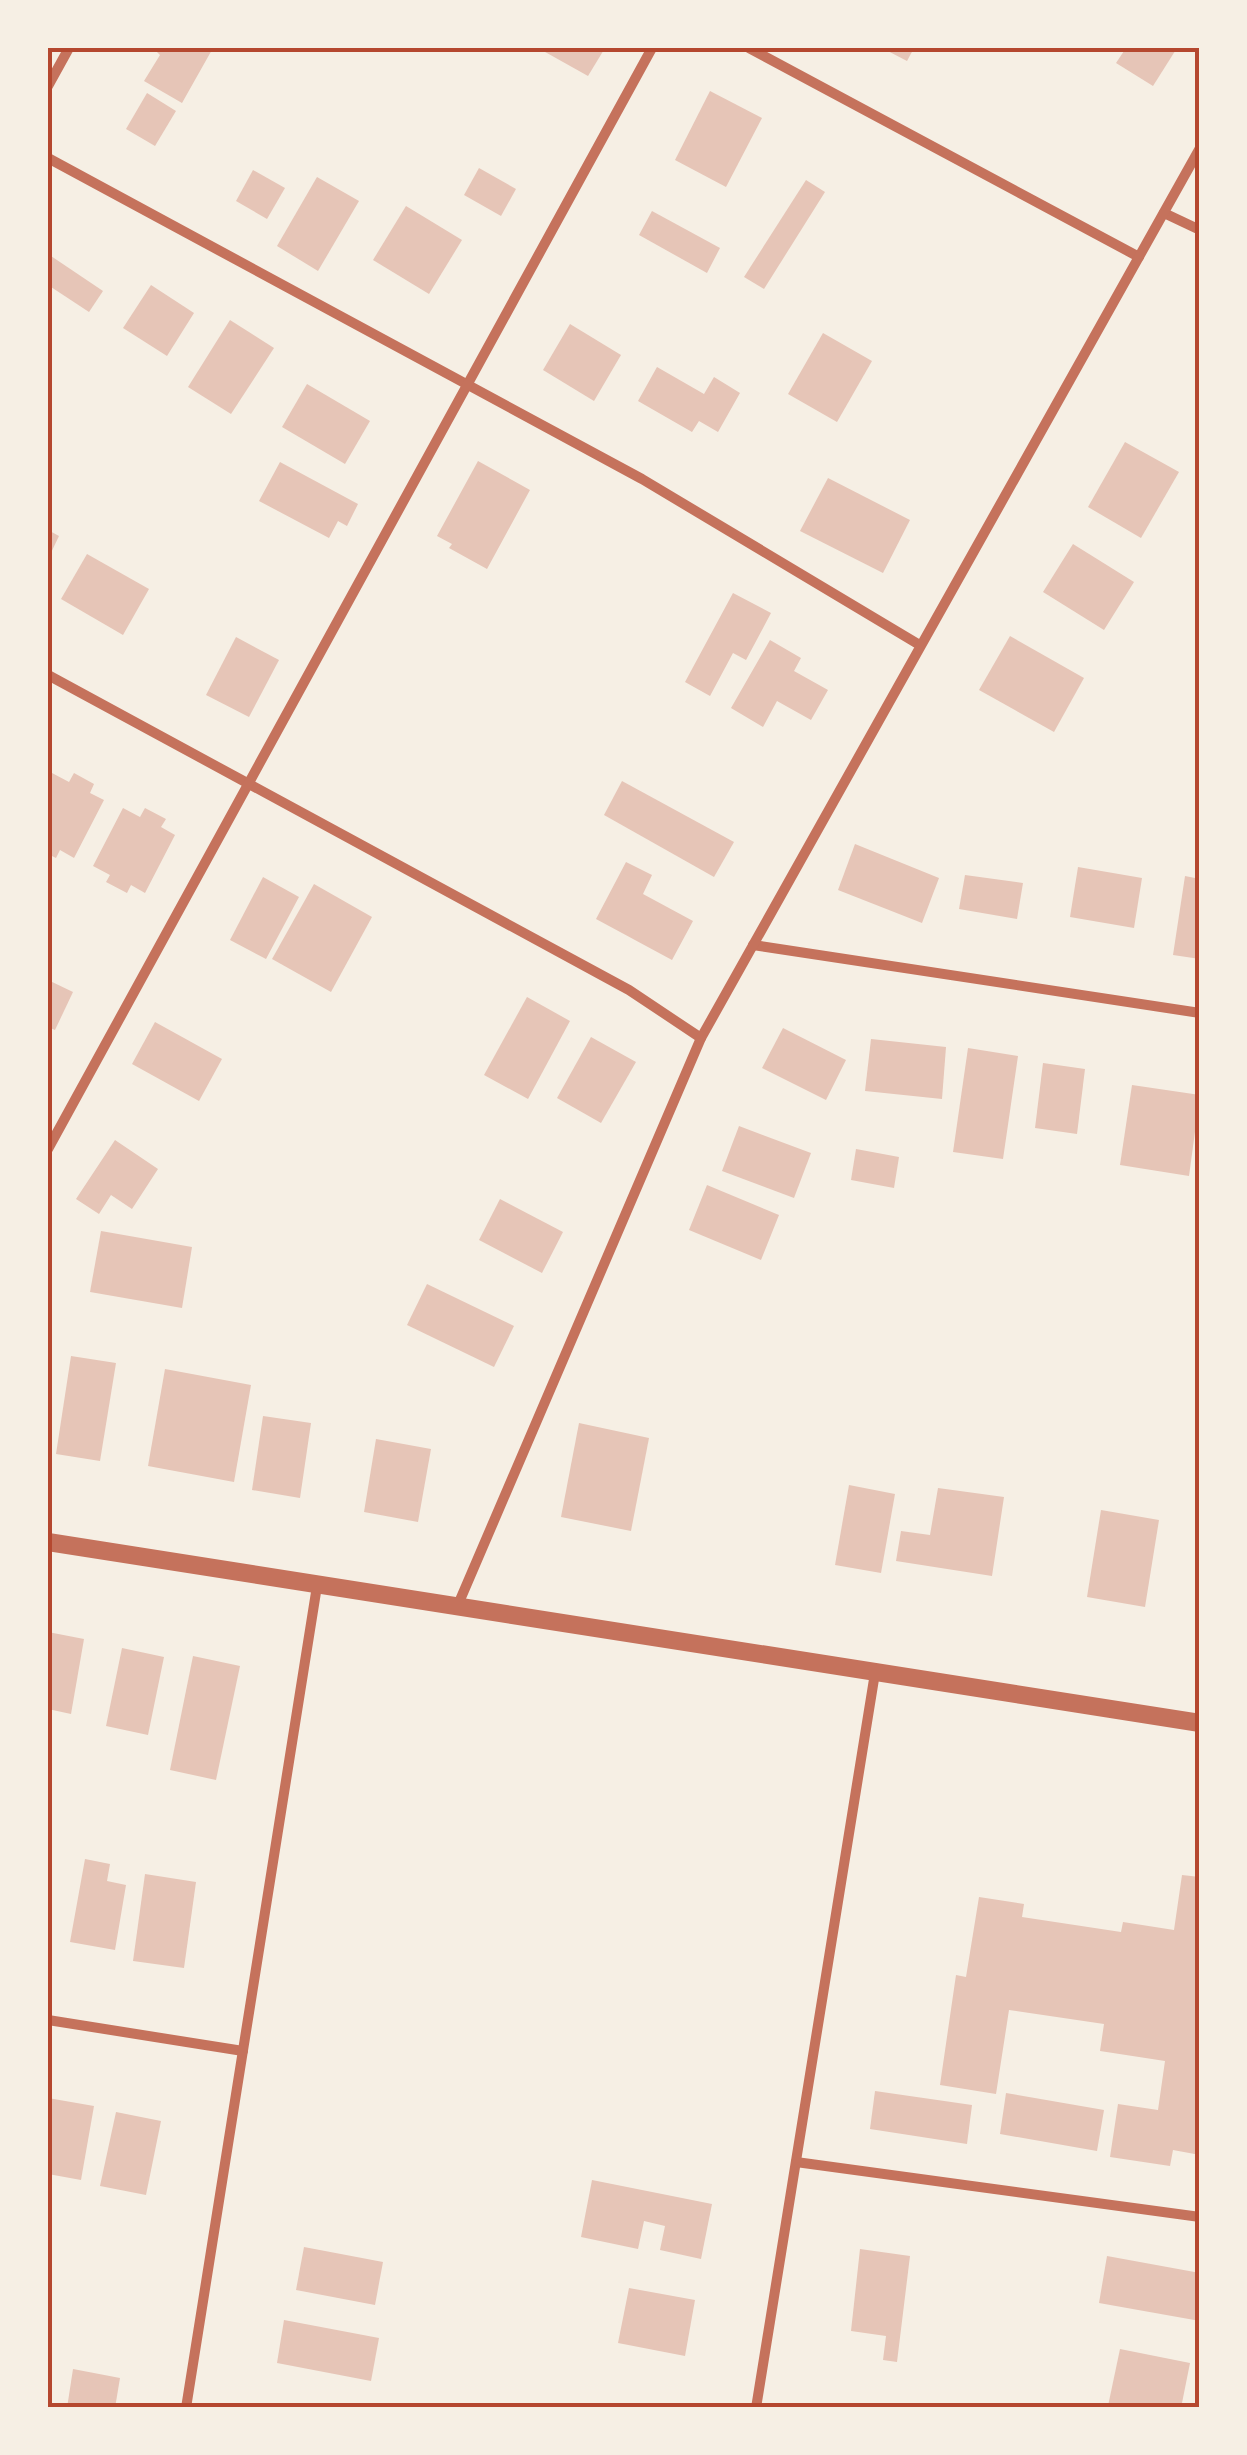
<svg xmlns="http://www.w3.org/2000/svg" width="1247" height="2455" viewBox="0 0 1247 2455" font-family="Arial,sans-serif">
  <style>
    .building { fill: #e6c5b7 }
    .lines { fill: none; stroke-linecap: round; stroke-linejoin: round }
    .minor { stroke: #c5725c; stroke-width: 10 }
    .tertiary { stroke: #c5725c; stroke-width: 18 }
    .neatline { fill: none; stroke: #b5482f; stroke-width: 4 }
  </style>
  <rect width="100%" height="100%" fill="#f6efe4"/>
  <g class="building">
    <path d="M153,48h60l-31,55 -38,-22 16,-26z"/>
    <path d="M538,48h67l-17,28z"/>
    <path d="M882,48h32l-7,13z"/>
    <path d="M1126,48h51l-24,38 -37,-23z"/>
    <path d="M710,91l52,27 -36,69 -51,-27z"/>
    <path d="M147,93l29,18 -21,35 -29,-17z"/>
    <path d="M479,168l37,21 -15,27 -37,-21z"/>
    <path d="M253,170l32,18 -18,31 -31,-18z"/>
    <path d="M317,177l42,24 -41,70 -41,-25z"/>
    <path d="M806,180l19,12 -61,97 -20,-12z"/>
    <path d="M406,206l56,34 -33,54 -56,-34z"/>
    <path d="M652,211l68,37 -13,25 -68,-38z"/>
    <path d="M48,254l55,37 -14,21 -41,-27z"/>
    <path d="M151,285l43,28 -27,43 -44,-28z"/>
    <path d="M230,320l44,28 -43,66 -43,-27z"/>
    <path d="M570,324l51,31 -27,46 -51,-31z"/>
    <path d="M823,333l49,28 -35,61 -49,-28z"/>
    <path d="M657,367l47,27 10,-17 26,16 -22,39 -19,-11 -7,11 -54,-31z"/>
    <path d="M307,384l63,37 -25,43 -63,-37z"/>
    <path d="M1125,442l54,30 -38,66 -53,-31z"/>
    <path d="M478,461l52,29 -43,79 -38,-21 3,-4 -15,-8z"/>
    <path d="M280,462l78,42 -11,22 -9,-5 -9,17 -70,-37z"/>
    <path d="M828,478l82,42 -27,53 -83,-42z"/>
    <path d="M48,530l11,6 -11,23z"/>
    <path d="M1073,544l61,38 -30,48 -61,-38z"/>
    <path d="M87,554l62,35 -26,46 -62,-36z"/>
    <path d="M733,593l38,20 -25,47 -13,-7 -23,43 -25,-14z"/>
    <path d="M1010,636l74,42 -30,54 -75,-42z"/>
    <path d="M236,637l43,23 -30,57 -43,-22z"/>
    <path d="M770,640l31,18 -7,13 34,19 -17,30 -34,-19 -14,26 -32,-19z"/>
    <path d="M52,773l17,9 5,-9 20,11 -4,9 14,7 -30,58 -14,-8 -4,8 -8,-4v-72z"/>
    <path d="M622,781l112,61 -20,35 -110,-62z"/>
    <path d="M123,808l17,9 5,-9 21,11 -5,8 14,8 -30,58 -14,-8 -4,8 -21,-11 4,-7 -17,-9z"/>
    <path d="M855,844l84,34 -17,45 -84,-33z"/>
    <path d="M626,862l26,13 -9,19 50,27 -21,39 -76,-41z"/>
    <path d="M1078,867l64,11 -8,50 -64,-11z"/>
    <path d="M965,875l58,8 -6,36 -58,-10z"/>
    <path d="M1185,876l15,3v80l-27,-4z"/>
    <path d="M263,877l36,20 -33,62 -36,-19z"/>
    <path d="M314,884l58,33 -41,75 -59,-33z"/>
    <path d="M48,980l25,12 -18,38 -7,-3z"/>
    <path d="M527,997l43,24 -42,78 -44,-24z"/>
    <path d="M155,1022l67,37 -23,42 -67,-37z"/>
    <path d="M783,1028l63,32 -20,40 -64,-32z"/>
    <path d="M591,1037l45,25 -35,61 -44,-25z"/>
    <path d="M871,1039l75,8 -4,52 -77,-8z"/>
    <path d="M968,1048l50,8 -15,103 -50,-7z"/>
    <path d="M1043,1063l42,6 -8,65 -42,-6z"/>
    <path d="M1132,1085l68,10 -11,81 -69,-11z"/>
    <path d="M739,1126l72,27 -17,45 -72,-27z"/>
    <path d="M115,1140l43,29 -26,40 -21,-14 -12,19 -23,-15z"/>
    <path d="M856,1149l43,8 -5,31 -43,-8z"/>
    <path d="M707,1185l72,30 -18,45 -72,-30z"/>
    <path d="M500,1199l63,33 -21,41 -63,-33z"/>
    <path d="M101,1231l91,16 -10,61 -92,-16z"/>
    <path d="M427,1284l87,42 -20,41 -87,-42z"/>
    <path d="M71,1356l45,7 -16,98 -44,-7z"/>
    <path d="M165,1369l86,16 -17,97 -86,-16z"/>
    <path d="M263,1416l48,7 -11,75 -48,-8z"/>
    <path d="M579,1423l70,15 -18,93 -70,-14z"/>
    <path d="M376,1439l55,10 -13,73 -54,-10z"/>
    <path d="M849,1485l46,9 -14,79 -46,-8z"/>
    <path d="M938,1488l66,9 -12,79 -96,-15 5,-30 29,4z"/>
    <path d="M1101,1510l58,10 -14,87 -58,-10z"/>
    <path d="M48,1632l36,7 -13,75 -23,-5z"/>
    <path d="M122,1648l42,9 -16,78 -42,-9z"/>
    <path d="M193,1656l47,10 -24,114 -46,-10z"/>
    <path d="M85,1859l25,5 -3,17 19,4 -11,65 -45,-8z"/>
    <path d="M145,1874l51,8 -12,86 -51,-7z"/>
    <path d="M1182,1875l18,2v278l-27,-5 -3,16 -60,-9 8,-53 40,6 7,-49 -65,-10 4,-27 -95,-14 -13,84 -56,-9 16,-110 10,2 13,-80 45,7 -2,13 99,15 2,-10 51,8z"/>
    <path d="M875,2091l97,14 -5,39 -97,-15z"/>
    <path d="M1006,2093l98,17 -7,41 -97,-17z"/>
    <path d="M48,2098l46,8 -13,74 -33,-6z"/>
    <path d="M116,2112l45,9 -15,74 -46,-9z"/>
    <path d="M592,2180l120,24 -11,55 -41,-9 5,-24 -21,-5 -6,28 -57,-12z"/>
    <path d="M304,2247l79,15 -8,43 -79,-15z"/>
    <path d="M860,2249l50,7 -13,106 -14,-2 3,-24 -35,-5z"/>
    <path d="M1107,2256l93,17v48l-101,-18z"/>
    <path d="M629,2288l66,12 -10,56 -67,-13z"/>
    <path d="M284,2320l95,18 -8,43 -94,-18z"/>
    <path d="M1120,2349l70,14 -9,45 -73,-2z"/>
    <path d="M73,2369l47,9 -5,30h-48z"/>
  </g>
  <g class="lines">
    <g class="minor">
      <path d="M749,48l390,209"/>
      <path d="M48,86l21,-38"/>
      <path d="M48,158l594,321 276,165"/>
      <path d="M1164,213l36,17"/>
      <path d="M48,675l581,315 72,48"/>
      <path d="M753,945l447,68"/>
      <path d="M48,1149l604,-1101"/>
      <path d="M457,1607l244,-569 499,-890"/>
      <path d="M48,2020l195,31"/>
      <path d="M796,2162l404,55"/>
      <path d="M186,2408l131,-822"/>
      <path d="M756,2408l119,-735"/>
    </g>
    <path class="tertiary" d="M48,1542l1152,181"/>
  </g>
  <rect width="1247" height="2455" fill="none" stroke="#f6efe4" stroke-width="100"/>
  <rect x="50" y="50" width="1147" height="2355" class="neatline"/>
</svg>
